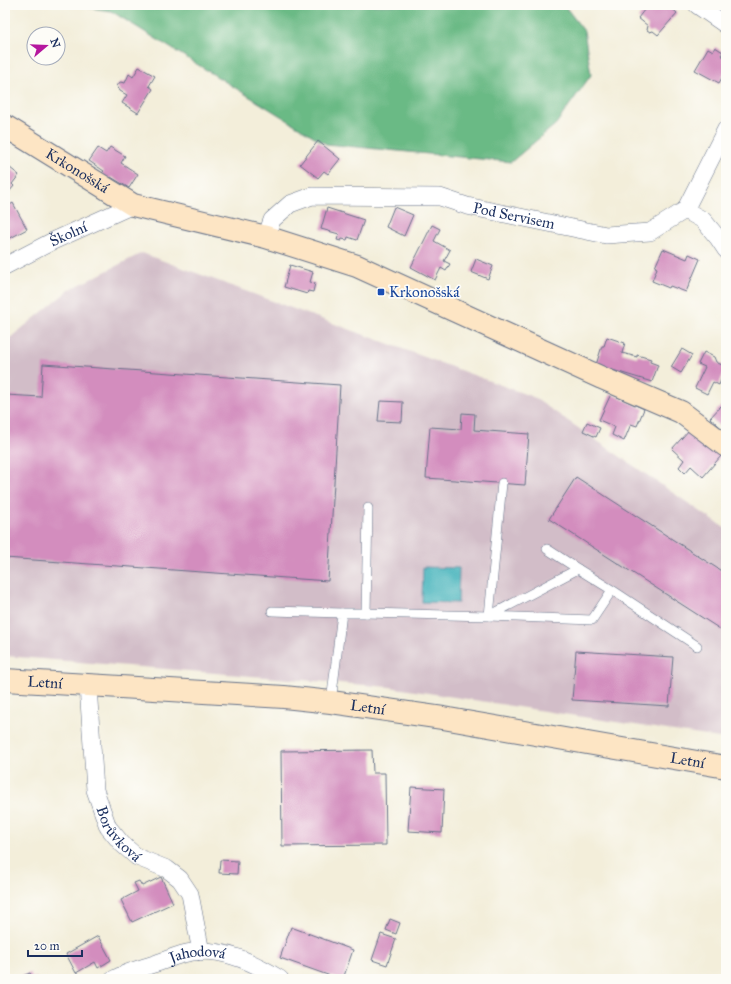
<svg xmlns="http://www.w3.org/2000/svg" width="731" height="984" viewBox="0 0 731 984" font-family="'IM FELL Great Primer',serif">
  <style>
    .industrial { fill: #d2bdc8 }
    .forest { fill: #6bba85; stroke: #437472 }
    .water { fill: #42b2bb; stroke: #2e708c }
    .building { fill: #d38dbe }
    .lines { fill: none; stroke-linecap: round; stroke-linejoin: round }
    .lane-casing { stroke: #677289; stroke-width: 10 }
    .street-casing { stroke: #677289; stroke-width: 18 }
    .secondary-casing { stroke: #677289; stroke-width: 24 }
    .lane { stroke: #fff; stroke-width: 9 }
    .street { stroke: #fff; stroke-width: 17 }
    .secondary { stroke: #fde5c4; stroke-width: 22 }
    .transit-dot { fill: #1a4fb4; stroke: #fdfcf7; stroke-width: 1.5 }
    .labels { text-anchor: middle; stroke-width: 3.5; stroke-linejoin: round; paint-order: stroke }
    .street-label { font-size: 15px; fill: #1b2f5e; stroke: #fdfcf7 }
    .transit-label { font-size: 15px; fill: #164399; stroke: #fdfcf7; text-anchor: start }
  </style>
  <rect width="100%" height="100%" fill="#fdfcf7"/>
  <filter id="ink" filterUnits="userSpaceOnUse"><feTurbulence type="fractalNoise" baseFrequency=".025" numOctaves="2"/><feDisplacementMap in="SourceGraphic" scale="8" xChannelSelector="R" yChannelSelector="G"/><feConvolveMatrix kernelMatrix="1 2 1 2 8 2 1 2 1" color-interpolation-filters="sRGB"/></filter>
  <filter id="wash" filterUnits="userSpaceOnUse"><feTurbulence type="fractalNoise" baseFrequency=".012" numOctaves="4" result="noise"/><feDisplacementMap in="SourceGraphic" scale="16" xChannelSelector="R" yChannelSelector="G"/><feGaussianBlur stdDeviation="0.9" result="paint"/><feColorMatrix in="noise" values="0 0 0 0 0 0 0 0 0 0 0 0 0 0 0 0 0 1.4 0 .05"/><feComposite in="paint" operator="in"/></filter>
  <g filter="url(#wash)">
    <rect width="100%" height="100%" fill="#f3eeda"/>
    <path class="industrial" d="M142,253l391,144 193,132v210l-337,-52 -384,-31v-314l64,-52z"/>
    <path class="forest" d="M72,5h492l20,26 7,44 -35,49 -45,38 -185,-18 -215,-133z"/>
    <path class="water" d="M423,567l36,1 -1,35 -36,-1z"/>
    <g id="blocks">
      <g class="building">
        <path d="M648,5h20l9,8 -19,22 -5,-4 -3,1 -3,-2 1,-4 -10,-8z"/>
        <path d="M715,47l8,5 -2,3 5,3v13l-7,12 -24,-13 13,-22 5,3z"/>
        <path d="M139,67l16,9 -6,10 4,3 -15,24 -16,-10 5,-8 -7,-4 -3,-5 3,-4 5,1 4,-9 4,3z"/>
        <path d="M318,141l22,18 -12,15 -4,-3 -6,7 -18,-14z"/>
        <path d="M110,147l15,9 -4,7 17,11 -9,14 -18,-11 -2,3 -8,-6 3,-3 -15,-10 9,-13 8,5z"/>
        <path d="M5,164l14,11 -7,9 2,2 -5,6 -2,-2 -2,2z"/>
        <path d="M13,203l14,26 -22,12v-33z"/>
        <path d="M394,207l19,8 -9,21 -18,-9z"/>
        <path d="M327,208l37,12 -7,20 -9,-3 -1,3 -5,-1 -1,2 -4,-1 2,-6 -18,-5z"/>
        <path d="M432,225l8,4 -6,12 16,9 -6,11 6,3 -4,7 -5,-3 -6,12 -24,-13z"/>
        <path d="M663,249l24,10 2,-5 11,5 -14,33 -16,-6 -1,2 -17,-7 5,-13 -2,-1z"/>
        <path d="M476,259l17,7 -5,13 -17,-7z"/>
        <path d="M290,265l23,7 -3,10 5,1 -2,9 -5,-1 -1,3 -23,-7z"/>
        <path d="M607,337l18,6 -3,10 15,4v-2l14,4 -1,3 8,3 -6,17 -56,-17 6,-19h2z"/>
        <path d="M682,349l10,6 -11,18 -10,-6z"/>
        <path d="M704,352l10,5 2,5 10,5 -7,18 -6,-3 -6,12 -12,-6 10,-21 -7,-3z"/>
        <path d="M43,364l297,21 -12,196 -323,-23 1,-163 35,2z"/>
        <path d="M611,394l33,15 -7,17 -6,-2 -7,17 -12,-6 3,-8 -16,-7z"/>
        <path d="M380,401l23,1 -1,20 -24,-1z"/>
        <path d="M721,406l5,4v22l-16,-14z"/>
        <path d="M462,413l13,1 -1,16 55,4 -4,51 -99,-7 4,-51 31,2z"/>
        <path d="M587,422l13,6 -4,9 -13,-6z"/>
        <path d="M690,429l31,27 -18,21 -12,-11 -6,7 -6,-6 5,-7 -12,-11z"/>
        <path d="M576,477l150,97v52l-3,5 -174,-112z"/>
        <path d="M576,651l97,6 -4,49 -97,-6z"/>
        <path d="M372,750l1,23h12l1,72 -104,1 -1,-95z"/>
        <path d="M411,787l33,2 -2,44 -34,-2z"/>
        <path d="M220,860l18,1 -1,13 -18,-1z"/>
        <path d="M161,877l12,26 -41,19 -11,-22 17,-9 -4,-8 5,-2 3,5z"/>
        <path d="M390,919l10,4 -4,11 -10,-4z"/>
        <path d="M291,927l62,23 -10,29h-4l-59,-21z"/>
        <path d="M381,934l15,5 -9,26 -15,-5z"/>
        <path d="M98,936l13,24 -13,8 -3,-6 -19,11 -10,-19z"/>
        <path d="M30,973l3,6 3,-2 1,2h-22z"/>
      </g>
    </g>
  </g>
  <g filter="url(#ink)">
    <use href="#blocks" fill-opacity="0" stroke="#677289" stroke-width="1"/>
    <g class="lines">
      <g class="lane-casing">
        <g id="lane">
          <path d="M547,549l31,20"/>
          <path d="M612,590l-34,-21 -89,47 103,4 20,-30 85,56"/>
          <path d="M272,611l70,2 -11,89"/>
          <path d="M342,613h24l2,-105"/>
          <path d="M366,613l123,3 13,-133"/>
        </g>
      </g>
      <g class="street-casing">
        <g id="street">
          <path d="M697,5l29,20"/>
          <path d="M685,210l18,10 15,18 8,12"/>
          <path id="s1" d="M266,237l6,-17 18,-16 22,-8 128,1 27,9 139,29 44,-3 35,-22 41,-81"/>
          <path id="s2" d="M5,266l48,-25 80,-36"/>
          <path id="s3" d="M88,686l7,104 13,37 14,17 15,13 30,12 13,10 10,15 11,58"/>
          <path id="s4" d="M114,979c14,-8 28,-11 43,-16 12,-4 24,-10 36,-11 31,-4 62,11 87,27"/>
        </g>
      </g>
      <g class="secondary-casing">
        <g id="secondary">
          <path id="s5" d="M5,126l128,79 133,32 91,29 245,112 79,34 45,34"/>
          <path id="s6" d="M5,680l279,17 47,5 112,16 283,49"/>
        </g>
      </g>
      <use href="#lane" class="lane"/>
      <use href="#street" class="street"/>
      <use href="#secondary" class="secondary"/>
    </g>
  </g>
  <rect class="transit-dot" x="377" y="288" width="8" height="8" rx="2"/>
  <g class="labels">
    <g class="street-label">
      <text dy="5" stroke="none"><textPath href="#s5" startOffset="85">Krkonošská</textPath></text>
      <text dy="5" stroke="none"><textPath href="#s1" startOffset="270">Pod Servisem</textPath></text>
      <text dy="5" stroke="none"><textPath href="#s2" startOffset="71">Školní</textPath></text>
      <text dy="5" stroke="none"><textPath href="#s6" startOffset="40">Letní</textPath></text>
      <text dy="5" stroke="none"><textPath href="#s6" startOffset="364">Letní</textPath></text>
      <text dy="5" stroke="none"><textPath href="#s6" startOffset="688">Letní</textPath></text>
      <text dy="5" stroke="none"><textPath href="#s3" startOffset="155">Borůvková</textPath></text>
      <text dy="5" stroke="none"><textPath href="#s4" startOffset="88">Jahodová</textPath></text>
    </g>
    <g class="transit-label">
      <text x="389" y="297">Krkonošská</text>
    </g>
  </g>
  <rect width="731" height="984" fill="none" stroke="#fdfcf7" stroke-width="20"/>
  <g transform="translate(46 46) rotate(71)"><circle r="19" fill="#fdfcf7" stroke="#a3aaba"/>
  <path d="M0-3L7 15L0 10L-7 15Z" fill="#b5179e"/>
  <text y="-6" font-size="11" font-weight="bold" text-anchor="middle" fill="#1b2f5e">N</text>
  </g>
  <path d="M28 950v6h54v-6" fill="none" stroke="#1b2f5e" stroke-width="2"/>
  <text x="34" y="950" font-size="12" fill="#1b2f5e" stroke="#fdfcf7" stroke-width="3" paint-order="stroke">20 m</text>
</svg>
